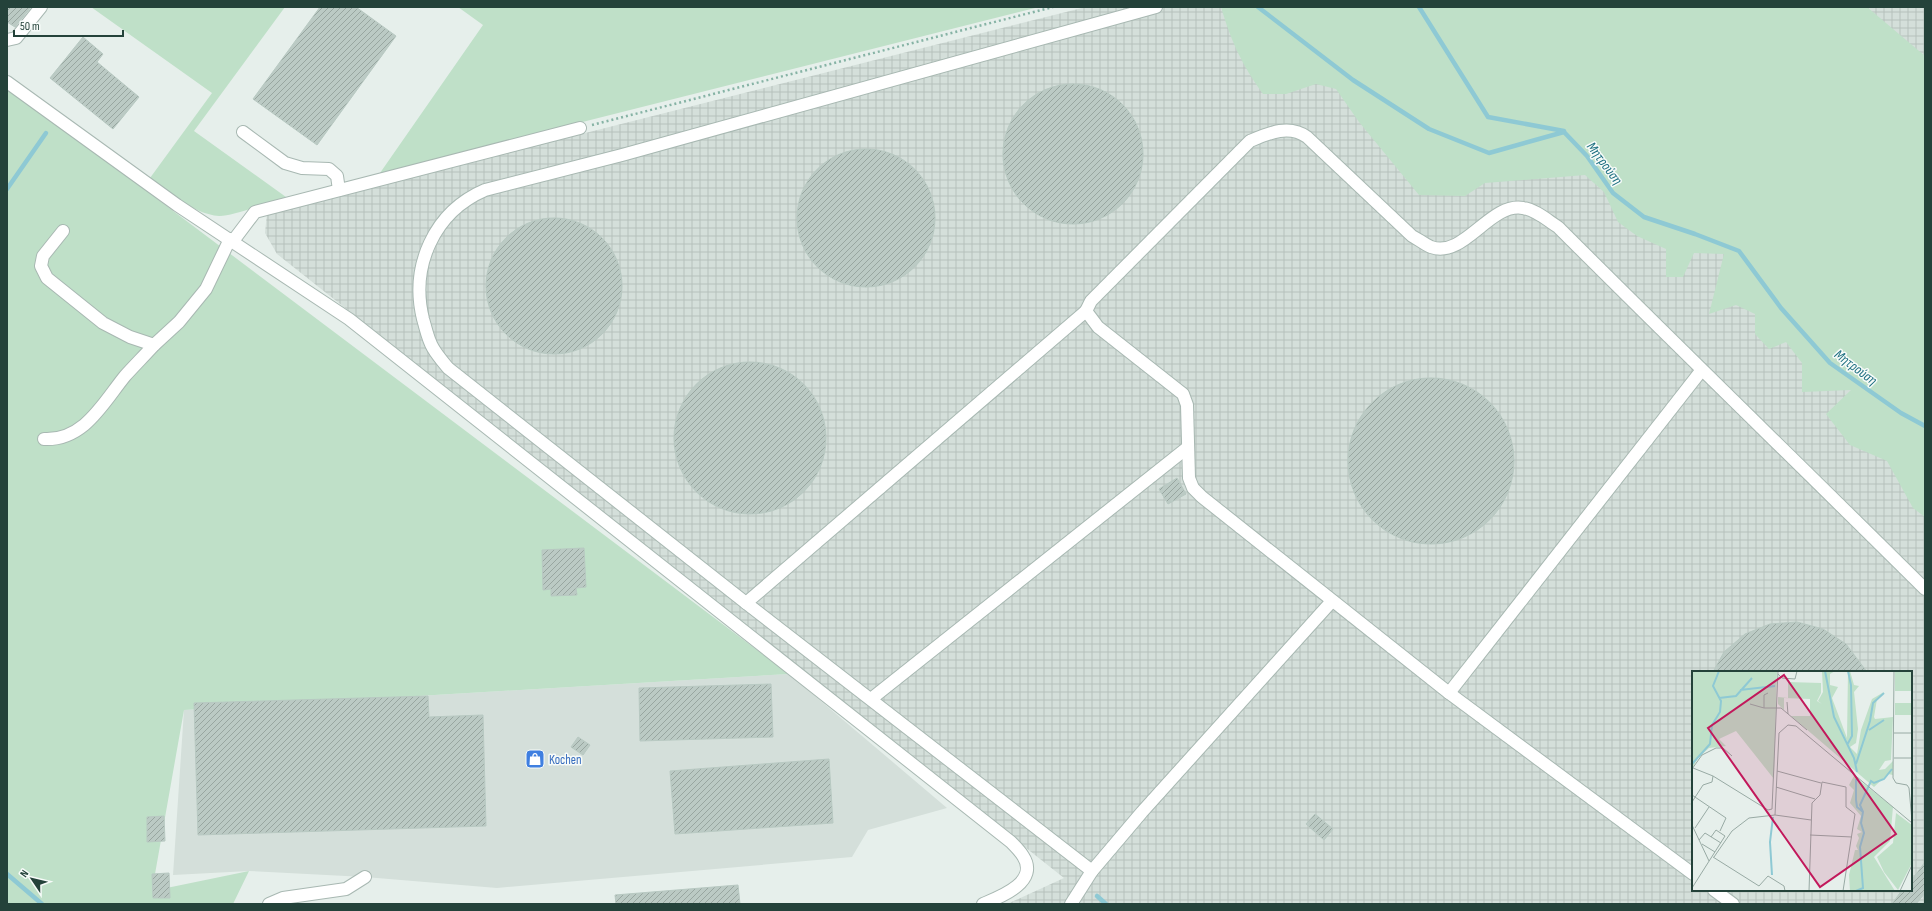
<svg xmlns="http://www.w3.org/2000/svg" width="1932" height="911" viewBox="0 0 1932 911" font-family="'Sofia Sans Condensed',sans-serif">
  <style>
    .built { fill: #d4dfda }
    .industrial { fill: url(#industrial-grid); fill-rule: evenodd }
    .grass { fill: #bfe0c8 }
    .lines { fill: none; stroke-linecap: round; stroke-linejoin: round }
    .stream { stroke: #8ec9d4; stroke-width: 4.5 }
    .building { fill: url(#building-hatch); stroke: #b8c9c2 }
    .minor-casing { stroke: #a8b8b2; stroke-width: 14 }
    .path { stroke: #86b3a5; stroke-width: 2.5; stroke-dasharray: 2 3; stroke-linecap: butt }
    .minor { stroke: #fff; stroke-width: 12 }
    .labels { text-anchor: middle; stroke-width: 3; stroke-linejoin: round; paint-order: stroke }
    .shop-label { font-size: 13px; fill: #366cbe; stroke: #f7fbf9; text-anchor: start }
    .water-label { font-size: 14px; font-style: italic; fill: #1c6f80; stroke: #f7fbf9 }
    .inset-river { fill: none; stroke: #8ec9d4; stroke-width: 2 }
    .inset-road { fill: none; stroke: #98aaa4; stroke-width: 1 }
    .view { fill: #c2185b; fill-opacity: 0.15; stroke: #c2185b; stroke-width: 2 }
    .inset-edge { fill: none; stroke: #24423a; stroke-width: 2 }
  </style>
  <defs>
    <pattern id="industrial-grid" width="8" height="8" patternUnits="userSpaceOnUse"><rect width="8" height="8" fill="#d4dfda"/><path d="M0 4h8M4 0v8" fill="none" stroke="#b6c1bc"/></pattern>
    <pattern id="building-hatch" width="6" height="6" patternUnits="userSpaceOnUse"><rect width="6" height="6" fill="#bbcac4"/><path d="M-1 1l2-2M0 6l6-6M5 7l2-2" fill="none" stroke="#98a6a0"/></pattern>
  </defs>
  <rect width="100%" height="100%" fill="#e6efeb"/>
  <path class="built" d="M789,674l158,134 -79,22 -16,27 -355,31 -132,-11 -116,-6 -76,4 11,-165z"/>
  <path class="industrial" d="M1086,7h839v897h-918l57,-26 -787,-624 -12,-21 2,-20zM1693,672h218v218h-218z"/>
  <g class="grass">
    <path d="M91,7h194l-91,124 92,66c-13,4 -56,20 -67,19 -26,-2 -49,-24 -69,-38l62,-85z"/>
    <path d="M458,7h581l-659,166 103,-148z"/>
    <path d="M1221,7h646l58,49v461l-12,-9 -26,-47 -37,-16 -24,-31 25,-24 -49,2v-29l-16,-21 -17,7 -14,-15v-20l-19,-9 -27,9 15,-60 -30,-1 -11,24h-17v-28l-29,-13 -19,-14 -14,-30 -19,-17 -100,8 -20,13 -46,-1 -60,-73 -23,-33 -20,-5 -30,10h-23c-21,-29 -32,-53 -42,-87z"/>
    <path d="M7,86l782,588 -605,36 -32,181 97,-20 -16,33h-226z"/>
  </g>
  <g class="lines">
    <g class="stream">
      <path d="M1258,7l95,73 76,49 60,24 75,-21 23,24 26,37 31,24 51,17 44,17 42,57 49,55 71,50 24,13"/>
      <path d="M1419,7l69,110 76,14"/>
      <path d="M7,189l39,-56"/>
      <path d="M7,874l35,30"/>
      <path d="M1097,896l9,8"/>
    </g>
  </g>
  <g class="building">
    <path d="M7,7h24l-16,20 -8,-5z"/>
    <path d="M320,7h36l40,29 -79,109 -64,-46z"/>
    <path d="M83,37l20,17 -6,8 42,35 -26,32 -63,-51z"/>
    <circle cx="1073" cy="154" r="70"/>
    <circle cx="866" cy="218" r="69"/>
    <circle cx="554" cy="286" r="68"/>
    <circle cx="750" cy="438" r="76"/>
    <circle cx="1431" cy="461" r="83"/>
    <path d="M1177,478l9,16 -18,10 -9,-15z"/>
    <path d="M584,548l2,39 -10,1 1,7 -26,1v-7l-8,1 -1,-40z"/>
    <path d="M1797,622l26,7 23,15 21,28h-154l11,-20 21,-18 25,-10z"/>
    <path d="M771,684l2,53 -133,4 -1,-53z"/>
    <path d="M428,696l1,21 54,-2 3,111 -288,9 -4,-132z"/>
    <path d="M578,737l12,8 -7,10 -12,-8z"/>
    <path d="M829,759l4,64 -158,11 -5,-63z"/>
    <path d="M1315,814l18,15 -9,11 -18,-16z"/>
    <path d="M164,816l1,25 -18,1v-25z"/>
    <path d="M1925,862v31l-9,11h-24l10,-14h9v-9z"/>
    <path d="M169,873l1,25h-17l-1,-24z"/>
    <path d="M738,885l2,19h-124l-1,-9z"/>
  </g>
  <g class="lines">
    <g class="minor-casing">
      <g id="minor">
        <path d="M7,40l9,-2 25,-31"/>
        <path d="M7,82l170,123 172,114 662,523c4,4 9,9 12,14 17,26 -23,41 -40,48"/>
        <path d="M243,132l42,31 17,5 27,1 8,7 2,14"/>
        <path d="M63,231l-20,25 -2,10 6,12 56,45 27,14 24,8 25,-23 27,-33 24,-50"/>
        <path d="M233,241l22,-29 325,-84"/>
        <path d="M44,439c40,2 59,-36 81,-63 9,-10 20,-21 29,-31"/>
        <path d="M746,603l340,-292"/>
        <path d="M1449,693l252,-322"/>
        <path d="M871,699l316,-251"/>
        <path d="M1092,871l50,-59 190,-211"/>
        <path d="M1693,874l-244,-181 -247,-196 -9,-9 -4,-10 -2,-73 -4,-11 -85,-67 -12,-16 5,-10 159,-160c19,-8 39,-17 57,-4l105,99c6,3 12,8 19,11 33,12 59,-45 92,-39 13,2 24,12 35,19 121,121 245,241 367,362"/>
        <path d="M1714,890l19,14"/>
        <path d="M269,904l14,-6 63,-9 19,-12"/>
        <path d="M1071,904l21,-33 -346,-268 -298,-235c-5,-6 -11,-13 -15,-20 -5,-8 -7,-19 -10,-29 -13,-53 11,-107 62,-129l137,-35 534,-148"/>
      </g>
    </g>
    <path class="path" d="M592,125l461,-118"/>
    <use href="#minor" class="minor"/>
  </g>
  <defs>
    <g id="shop-square" transform="scale(1)"><rect x="-9" y="-9" width="18" height="18" rx="4" fill="#3f7fe0" stroke="#f7fbf9"/><path d="M-5-2.5h2.3a2.7 3.5 0 0 1 5.4 0H5L5.5 6h-11ZM-1.5-2.5h3a1.5 2.3 0 0 0-3 0Z" fill="#fff"/></g>
  </defs>
  <g fill-rule="evenodd">
    <use href="#shop-square" x="535" y="759"/>
  </g>
  <g class="labels">
    <g class="shop-label">
      <text x="549" y="764">Kochen</text>
    </g>
    <g class="water-label">
      <text transform="translate(1605 163) rotate(53)" y="5">Μητρούση</text>
      <text transform="translate(1856 367) rotate(37)" y="5">Μητρούση</text>
    </g>
  </g>
  <g transform="translate(1692 671)">
    <rect width="220" height="220" fill="#e6efeb"/>
    <path d="M0,0h85l-3,108 -38,-48 -17,8 7,7 -17,2 -11,10 -6,11zM130,0h13l-5,3v11l8,2 -6,11 15,40 1,-67h2l4,14 5,1 -5,6 4,37 -2,14 -6,4 7,7 4,-24 11,-31 12,-7 -7,7 -3,18 1,2 18,-2 -2,43 -6,1 -6,9 6,-1 8,-8v14l-5,-1 -14,13 -83,-71h19v-17l-26,-1v12l-6,-6v-7l10,1v-16l33,1v10l-4,8 5,3 -4,-3 5,-9zM203,0h17v20h-17zM203,32h17v12h-17zM162,105l39,31 -3,34 -16,16 21,34h-45l-1,-16 6,-25h3l-2,-4 3,-8 -2,-4 5,-2 -5,-3 4,-13 -11,-13 4,-13 -5,-5zM204,142l16,12v38l-14,27 -14,-18 -7,-15 16,-14z" fill="#bfe0c8"/>
    <path class="inset-river" d="M133,0l9,46 20,41 3,14M48,19l35,-4M27,27l17,-2 16,-18M177,59l15,-10M155,74l5,-9 -1,-51 -3,-14M0,93l18,-20 2,-19 8,-13 1,-11 -8,-15 6,-15M164,93l14,-43 3,-18 11,-10M171,141l-3,-7 11,-24 3,2 10,-4 8,-10M80,204l-2,-33 3,-25M164,220l7,-3 -3,-41 4,-14 -3,-10 2,-11 -6,-5 -1,-7v-21"/>
    <path class="inset-road" d="M202,0l-1,107 3,5 11,2 2,3 3,33M86,3l4,4 13,1 2,-8M76,22l-4,2v13h13M95,31l1,12M58,33l14,4M85,37h4l26,22M202,62h18M202,87h18M1,97l20,8 55,34 4,-1 6,-138M0,98l10,-14 14,-7h7l9,8M85,100l44,12M84,116l39,12M0,124l34,23 -6,13M0,131l11,-17 9,-3 1,-6M83,144l36,5M0,154l17,36M3,157l14,-21M118,164l42,2M7,169l6,-7 16,10M10,173l13,8M21,186l46,29 9,-10 16,10 1,5M22,186l18,-26 17,-13 26,-3 4,-82 9,-8 8,1 116,97M0,217l33,-52 -9,-6 -5,7M117,220l3,-88 8,-8 2,-13 24,5v20l9,7 -12,77M208,220l12,-26"/>
    <path class="view" d="M92,4l112,159 -76,53 -112,-159z"/>
    <rect width="220" height="220" class="inset-edge"/>
  </g>
  <rect width="1932" height="911" fill="none" stroke="#24423a" stroke-width="16"/>
  <g transform="translate(32 879) rotate(305)" stroke="#f7fbf9" stroke-width="3" paint-order="stroke">
  <path d="M0-3L7 15L0 10L-7 15Z" fill="#24423a"/>
  <text y="-6" font-size="11" font-weight="bold" text-anchor="middle" fill="#24423a">N</text>
  </g>
  <path d="M14 30v6h109v-6" fill="none" stroke="#24423a" stroke-width="2"/>
  <text x="20" y="30" font-size="12" fill="#24423a" stroke="#f7fbf9" stroke-width="3" paint-order="stroke">50 m</text>
</svg>
